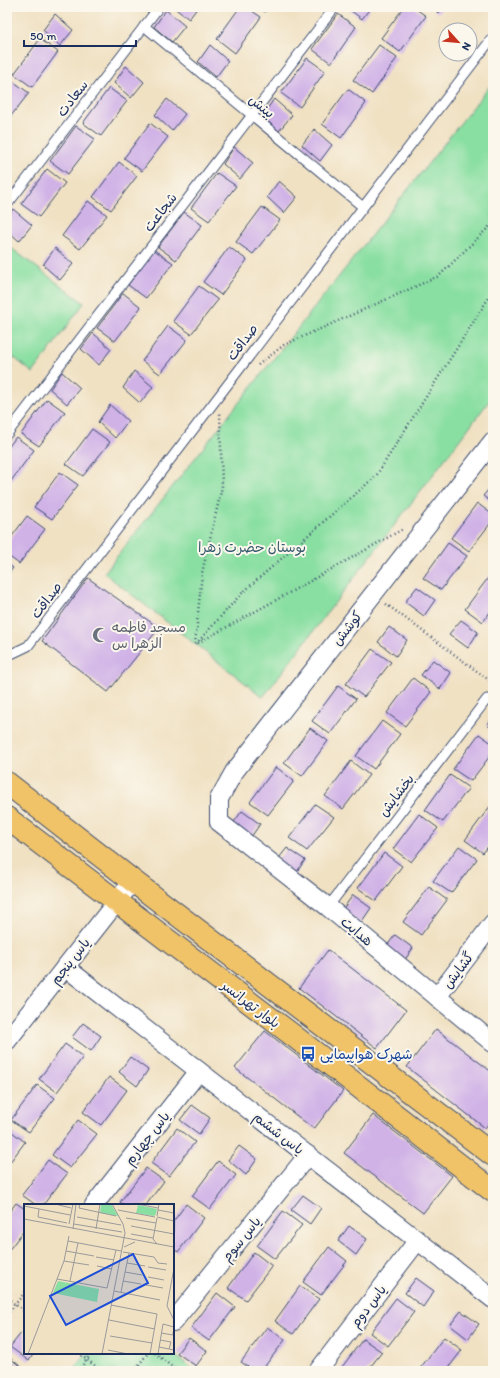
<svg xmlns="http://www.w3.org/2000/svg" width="500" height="1378" viewBox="0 0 500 1378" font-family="Itim,'Playpen Sans Arabic',sans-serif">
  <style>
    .green { fill: #89dfa2; stroke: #528780 }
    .building { fill: #d0b2e7 }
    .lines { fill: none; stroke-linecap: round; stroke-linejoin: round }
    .service-casing { stroke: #3b4a6d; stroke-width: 11 }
    .minor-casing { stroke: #3b4a6d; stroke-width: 20 }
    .primary-casing { stroke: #3b4a6d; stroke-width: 24 }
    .path { stroke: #3b4a6d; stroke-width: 2.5; stroke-dasharray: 1 3; stroke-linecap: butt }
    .service { stroke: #fff; stroke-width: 9 }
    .minor { stroke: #fff; stroke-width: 18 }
    .primary { stroke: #f0c369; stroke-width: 22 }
    .labels { text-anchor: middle; stroke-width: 4; stroke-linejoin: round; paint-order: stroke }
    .street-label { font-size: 14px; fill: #1b2f5e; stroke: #fbf7ec }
    .park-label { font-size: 14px; fill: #365b6f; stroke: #fbf7ec }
    .worship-label { font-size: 14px; fill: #5b616d; stroke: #fbf7ec; text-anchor: start }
    .transit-label { font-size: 14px; fill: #164399; stroke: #fbf7ec; text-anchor: start }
    .inset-road { fill: none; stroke: #9b9a9b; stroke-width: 1 }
    .view { fill: #1d4ed8; fill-opacity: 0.15; stroke: #1d4ed8; stroke-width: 2 }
    .inset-edge { fill: none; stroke: #1b2f5e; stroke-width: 2 }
  </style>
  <rect width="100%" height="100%" fill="#fbf7ec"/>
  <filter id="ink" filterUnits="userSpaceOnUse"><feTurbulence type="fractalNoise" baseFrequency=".025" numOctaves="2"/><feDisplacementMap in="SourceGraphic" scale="8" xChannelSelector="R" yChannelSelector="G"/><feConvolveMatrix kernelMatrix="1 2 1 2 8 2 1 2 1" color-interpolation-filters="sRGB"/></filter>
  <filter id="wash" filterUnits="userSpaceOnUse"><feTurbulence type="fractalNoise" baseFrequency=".012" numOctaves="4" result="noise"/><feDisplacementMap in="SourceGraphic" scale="16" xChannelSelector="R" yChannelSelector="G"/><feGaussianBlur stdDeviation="0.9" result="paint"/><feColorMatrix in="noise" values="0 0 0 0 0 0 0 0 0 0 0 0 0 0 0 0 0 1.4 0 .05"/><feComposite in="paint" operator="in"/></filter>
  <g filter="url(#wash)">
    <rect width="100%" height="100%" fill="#f0e1c3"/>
    <g class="green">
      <path d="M493,82v314l-230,301 -159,-124z"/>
      <path d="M7,245l77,58 -51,70 -26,-21z"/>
      <path d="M87,1353h85l23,18h-122z"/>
    </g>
    <g id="blocks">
      <g class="building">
        <path d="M173,7h25l-9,12z"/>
        <path d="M240,7h6l15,10 -26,36 -18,-14z"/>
        <path d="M258,7h11l-4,5z"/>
        <path d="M346,7h25l-9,12z"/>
        <path d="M404,7h9l13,9 -26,36 -19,-14z"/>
        <path d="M432,7h11l-5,6z"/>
        <path d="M166,10l19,16 -13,16 -18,-15z"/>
        <path d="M55,14l18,16 -13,16 -17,-16z"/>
        <path d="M338,14l18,13 -25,36 -19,-14z"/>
        <path d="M40,39l18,13 -26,35 -18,-13z"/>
        <path d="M210,45l18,16 -12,16 -18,-15z"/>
        <path d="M379,45l18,13 -25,36 -19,-14z"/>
        <path d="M307,58l18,13 -25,36 -19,-14z"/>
        <path d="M126,66l18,16 -13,16 -17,-15z"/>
        <path d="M10,79l19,14 -22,28v-37z"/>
        <path d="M109,88l18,13 -26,35 -18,-13z"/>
        <path d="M348,89l18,14 -25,35 -19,-14z"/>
        <path d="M167,99l18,15 -13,17 -17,-16z"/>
        <path d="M274,99l18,16 -13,16 -17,-15z"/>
        <path d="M150,123l18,14 -26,34 -18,-13z"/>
        <path d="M76,126l19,13 -27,35 -18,-13z"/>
        <path d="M314,129l18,16 -12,16 -18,-16z"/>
        <path d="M234,147l19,16 -13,16 -17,-15z"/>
        <path d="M119,162l18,14 -26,34 -18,-13z"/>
        <path d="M47,169l18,14 -26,34 -18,-13z"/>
        <path d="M217,173l19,13 -27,35 -18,-13z"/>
        <path d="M279,181l18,16 -13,16 -17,-16z"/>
        <path d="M88,201l19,14 -27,34 -18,-13z"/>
        <path d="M262,207l18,13 -27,34 -17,-12z"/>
        <path d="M13,209l19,16 -13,16 -12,-11v-12z"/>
        <path d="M184,212l18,13 -26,35 -18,-13z"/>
        <path d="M229,247l18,13 -26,35 -18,-13z"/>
        <path d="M55,248l18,16 -13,16 -17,-15z"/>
        <path d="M154,250l19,13 -27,35 -18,-13z"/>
        <path d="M199,286l19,14 -27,34 -18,-13z"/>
        <path d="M123,293l18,14 -26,34 -18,-13z"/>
        <path d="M168,326l19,14 -27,34 -18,-13z"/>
        <path d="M93,333l18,16 -12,16 -18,-16z"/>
        <path d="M134,371l19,16 -13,16 -17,-15z"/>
        <path d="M62,372l18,16 -13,16 -17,-15z"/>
        <path d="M47,399l18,13 -26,34 -18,-12z"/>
        <path d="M110,405l18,16 -13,17 -17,-16z"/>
        <path d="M92,429l18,13 -27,34 -17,-12z"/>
        <path d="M16,437l18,13 -26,35 -1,-1v-35z"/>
        <path d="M60,472l18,13 -26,34 -18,-12z"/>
        <path d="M493,484v19l-10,-7z"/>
        <path d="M477,503l16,12v5l-24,31 -18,-13z"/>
        <path d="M27,516l18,13 -26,35 -12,-9v-12z"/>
        <path d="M448,543l19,13 -26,34 -18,-12z"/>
        <path d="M7,564l6,4 -6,8z"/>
        <path d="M491,574l2,2v32l-10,14 -18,-13z"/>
        <path d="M88,578l71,50 -51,64 -66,-51z"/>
        <path d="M417,587l18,13 -11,16 -19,-14z"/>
        <path d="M461,620l17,12 -10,16 -19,-14z"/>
        <path d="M389,627l18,13 -11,16 -18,-14z"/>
        <path d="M372,649l19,13 -27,35 -18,-13z"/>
        <path d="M433,660l18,13 -11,16 -19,-14z"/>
        <path d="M413,678l18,14 -26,34 -18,-13z"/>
        <path d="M338,686l18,13 -26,35 -18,-13z"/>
        <path d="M493,717v12l-6,-4z"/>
        <path d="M382,721l18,13 -26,35 -18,-13z"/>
        <path d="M310,728l18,13 -26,35 -18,-13z"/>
        <path d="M479,734l14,10v8l-22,29 -18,-12z"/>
        <path d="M351,761l18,14 -26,34 -18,-13z"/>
        <path d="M276,767l18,14 -26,34 -18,-13z"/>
        <path d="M450,775l19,13 -26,34 -18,-12z"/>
        <path d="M315,804l19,13 -27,34 -18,-13z"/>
        <path d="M491,805l2,2v33l-10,13 -18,-13z"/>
        <path d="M242,811l18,13 -11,16 -18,-14z"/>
        <path d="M419,814l19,14 -27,34 -18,-13z"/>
        <path d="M459,846l18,13 -26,34 -18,-12z"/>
        <path d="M287,848l18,12 -11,16 -19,-13z"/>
        <path d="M384,853l18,13 -26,35 -18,-13z"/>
        <path d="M429,887l18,13 -26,35 -18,-13z"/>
        <path d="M353,895l18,13 -11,16 -18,-14z"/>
        <path d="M395,935l18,13 -11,16 -18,-14z"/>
        <path d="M328,950l78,60 -29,38 -78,-60z"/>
        <path d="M83,1023l18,13 -10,15 -19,-14z"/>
        <path d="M436,1029l57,44v45l-8,10 -78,-61z"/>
        <path d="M265,1031l78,60 -29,38 -79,-61z"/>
        <path d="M65,1044l18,13 -26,35 -18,-13z"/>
        <path d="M130,1057l18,13 -11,16 -18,-14z"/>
        <path d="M109,1077l18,13 -26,35 -18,-13z"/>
        <path d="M37,1085l18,13 -26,34 -18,-12z"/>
        <path d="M192,1105l18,13 -11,16 -19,-14z"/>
        <path d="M373,1115l79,61 -29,37 -79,-60z"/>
        <path d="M78,1120l19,14 -27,34 -18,-13z"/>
        <path d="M7,1128l18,14 -18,24z"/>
        <path d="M177,1128l18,14 -26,34 -18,-13z"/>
        <path d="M239,1146l18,13 -11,16 -18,-15z"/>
        <path d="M48,1160l19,14 -24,31h-7l-14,-10z"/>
        <path d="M218,1161l18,14 -26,34 -18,-13z"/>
        <path d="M146,1168l18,13 -18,24h-22l-4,-3z"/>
        <path d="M303,1195l18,13 -11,16 -19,-14z"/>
        <path d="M16,1203l9,6v20l-17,22 -1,-1v-35z"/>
        <path d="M186,1204l18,14 -26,34 -5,-3v-27z"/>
        <path d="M283,1211l19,14 -27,34 -18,-13z"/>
        <path d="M349,1226l18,13 -11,16 -18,-14z"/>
        <path d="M329,1247l18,14 -26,34 -18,-13z"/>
        <path d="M254,1252l18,14 -26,34 -18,-12z"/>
        <path d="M416,1278l18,13 -11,16 -18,-14z"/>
        <path d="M300,1286l19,13 -26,35 -18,-13z"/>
        <path d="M217,1293l18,14 -26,34 -18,-13z"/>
        <path d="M396,1298l18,14 -26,34 -18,-13z"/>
        <path d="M461,1311l18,13 -11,15 -18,-14z"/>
        <path d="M267,1327l18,13 -24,31h-7l-13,-9z"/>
        <path d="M22,1332l3,3v18h9l-5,8 -19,-14z"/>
        <path d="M444,1337l18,13 -16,21h-28z"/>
        <path d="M189,1338l18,13 -11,15 -19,-13z"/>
        <path d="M363,1339l19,13 -15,19h-28z"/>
        <path d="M7,1356l17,13 -1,2h-16z"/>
      </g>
    </g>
  </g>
  <g filter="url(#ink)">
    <use href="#blocks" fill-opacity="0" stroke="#3b4a6d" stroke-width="1"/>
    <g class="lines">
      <g class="service-casing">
        <g id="service">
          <path d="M144,26l219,181"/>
          <path d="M7,205l152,-198"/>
          <path d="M7,434l328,-427"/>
          <path d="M7,656l21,-10 465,-609"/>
          <path d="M328,907l159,-208"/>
        </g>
      </g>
      <g class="minor-casing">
        <g id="minor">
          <path d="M493,441l-259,331 -15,27v23l109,85 165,136"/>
          <path d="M65,967l428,332"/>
          <path d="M437,997l56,-74"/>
          <path d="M7,1041l126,-160"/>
          <path d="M94,1205l105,-134"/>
          <path d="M173,1322l135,-167"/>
          <path d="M318,1371l100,-131"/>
        </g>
      </g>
      <g class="primary-casing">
        <g id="primary">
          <path d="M7,783l126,98 360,274"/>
          <path d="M7,818l288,219 198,154"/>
        </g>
      </g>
      <g class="path">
        <path d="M258,365l26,-20 155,-69 54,-53"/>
        <path d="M386,604l107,79"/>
        <path d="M198,643l89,-49 116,-65"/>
        <path d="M195,644l7,-71 20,-86 -2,-74"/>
        <path d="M196,644l45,-50 135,-118 117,-185"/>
        <path d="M7,1298l18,14"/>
        <path d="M7,1315l18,-23"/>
        <path d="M78,1353l24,18"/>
        <path d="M155,1353l22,18"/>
        <path d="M78,1371l14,-18"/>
        <path d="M134,1371l14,-18"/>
      </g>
      <use href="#service" class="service"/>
      <use href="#minor" class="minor"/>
      <use href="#primary" class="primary"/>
    </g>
  </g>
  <defs>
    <g id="mosque-bare" transform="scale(1.2)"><path d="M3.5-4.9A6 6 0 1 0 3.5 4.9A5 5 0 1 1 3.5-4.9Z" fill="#6b7280" stroke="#fbf7ec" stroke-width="2.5" paint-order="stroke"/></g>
    <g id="bus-bare" transform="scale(1.2)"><path d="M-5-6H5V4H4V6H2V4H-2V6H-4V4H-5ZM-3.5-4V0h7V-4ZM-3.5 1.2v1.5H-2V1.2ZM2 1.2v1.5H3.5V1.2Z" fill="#1a4fb4" stroke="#fbf7ec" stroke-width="2.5" paint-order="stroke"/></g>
  </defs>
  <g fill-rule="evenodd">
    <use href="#mosque-bare" x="100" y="635"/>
    <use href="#bus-bare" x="308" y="1054"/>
  </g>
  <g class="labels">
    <g class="street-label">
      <text transform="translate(72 98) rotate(-53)" y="5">سعادت</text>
      <text transform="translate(262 106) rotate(39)" y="5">بینش</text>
      <text transform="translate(160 212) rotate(-52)" y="5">شجاعت</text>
      <text transform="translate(242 342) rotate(-53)" y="5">صداقت</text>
      <text transform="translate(46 600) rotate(-53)" y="5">صداقت</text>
      <text transform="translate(347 628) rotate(-52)" y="5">کوشش</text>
      <text transform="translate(396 795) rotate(-53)" y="5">بخشایش</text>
      <text transform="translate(357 931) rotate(40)" y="5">هدایت</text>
      <text transform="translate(70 961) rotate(-52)" y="5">یاس پنجم</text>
      <text transform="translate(458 970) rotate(-53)" y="5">گشایش</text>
      <text transform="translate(251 1004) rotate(37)" y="5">بلوار تهرانسر</text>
      <text transform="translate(279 1133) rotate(38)" y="5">یاس ششم</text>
      <text transform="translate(147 1138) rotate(-52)" y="5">یاس چهارم</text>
      <text transform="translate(241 1239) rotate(-51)" y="5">یاس سوم</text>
      <text transform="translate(368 1306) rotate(-53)" y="5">یاس دوم</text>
    </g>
    <g class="park-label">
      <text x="252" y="552">بوستان حضرت زهرا</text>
    </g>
    <g class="worship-label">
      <text x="112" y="632">مسجد فاطمه<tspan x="112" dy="16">الزهرا س</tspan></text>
    </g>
    <g class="transit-label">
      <text x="320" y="1059">شهرک هواپیمایی</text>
    </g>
  </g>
  <g transform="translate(24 1204)">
    <rect width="150" height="150" fill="#f0e1c3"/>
    <path d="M77,0h10l7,12 -18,-3zM114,1l19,4 -1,5 -2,2 -18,-3zM34,77l41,8 -2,13 -44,-9z" fill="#89dfa2"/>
    <path class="inset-road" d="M31,0l16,4M56,0l-1,4 37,8M113,0l21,4M0,2l46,9M15,5l-1,8 29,6M94,6l37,7M134,6l16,3M133,12l2,-12M53,13l44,8M133,13l17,4M102,14l30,5M133,14l-4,21 4,5M0,15l150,28M45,20l4,-20M50,20l48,8M107,22l43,8M49,25l3,-25M72,25l4,-25M107,30l22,4M44,37l53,10M100,43l11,-5M42,47l28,5M99,48l31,5 4,6 9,1M72,53l18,3M40,57l25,4M103,59l18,3M73,62l15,3M124,63l18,3M150,64l-7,38 7,14M101,68l17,3M124,73l16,3M33,75l50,9 9,-38M46,77l8,-38M99,77l18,3M122,81l17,3M90,87l46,9M97,88l8,-39M87,101l46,9 -7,40M85,116l46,9M137,129l12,2M86,132l42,7M136,136l11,2 -2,7M135,143l15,3M84,146l20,4M4,150l36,-93 5,-25M78,150l23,-121 -2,-9 -11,-20M134,150l5,-30 11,3 -1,7"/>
    <path class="view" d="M109,50l15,29 -82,42 -16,-29z"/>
    <rect width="150" height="150" class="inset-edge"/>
  </g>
  <rect width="500" height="1378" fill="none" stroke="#fbf7ec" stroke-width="24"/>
  <g transform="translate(458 42) rotate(117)"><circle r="19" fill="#fbf7ec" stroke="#a1a7b3"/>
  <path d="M0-3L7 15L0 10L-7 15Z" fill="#c8321e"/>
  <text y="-6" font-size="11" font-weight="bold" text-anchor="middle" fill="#1b2f5e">N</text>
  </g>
  <path d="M24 40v6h112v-6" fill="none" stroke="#1b2f5e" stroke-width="2"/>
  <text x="30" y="40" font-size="12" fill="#1b2f5e" stroke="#fbf7ec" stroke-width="3" paint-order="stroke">50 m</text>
</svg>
